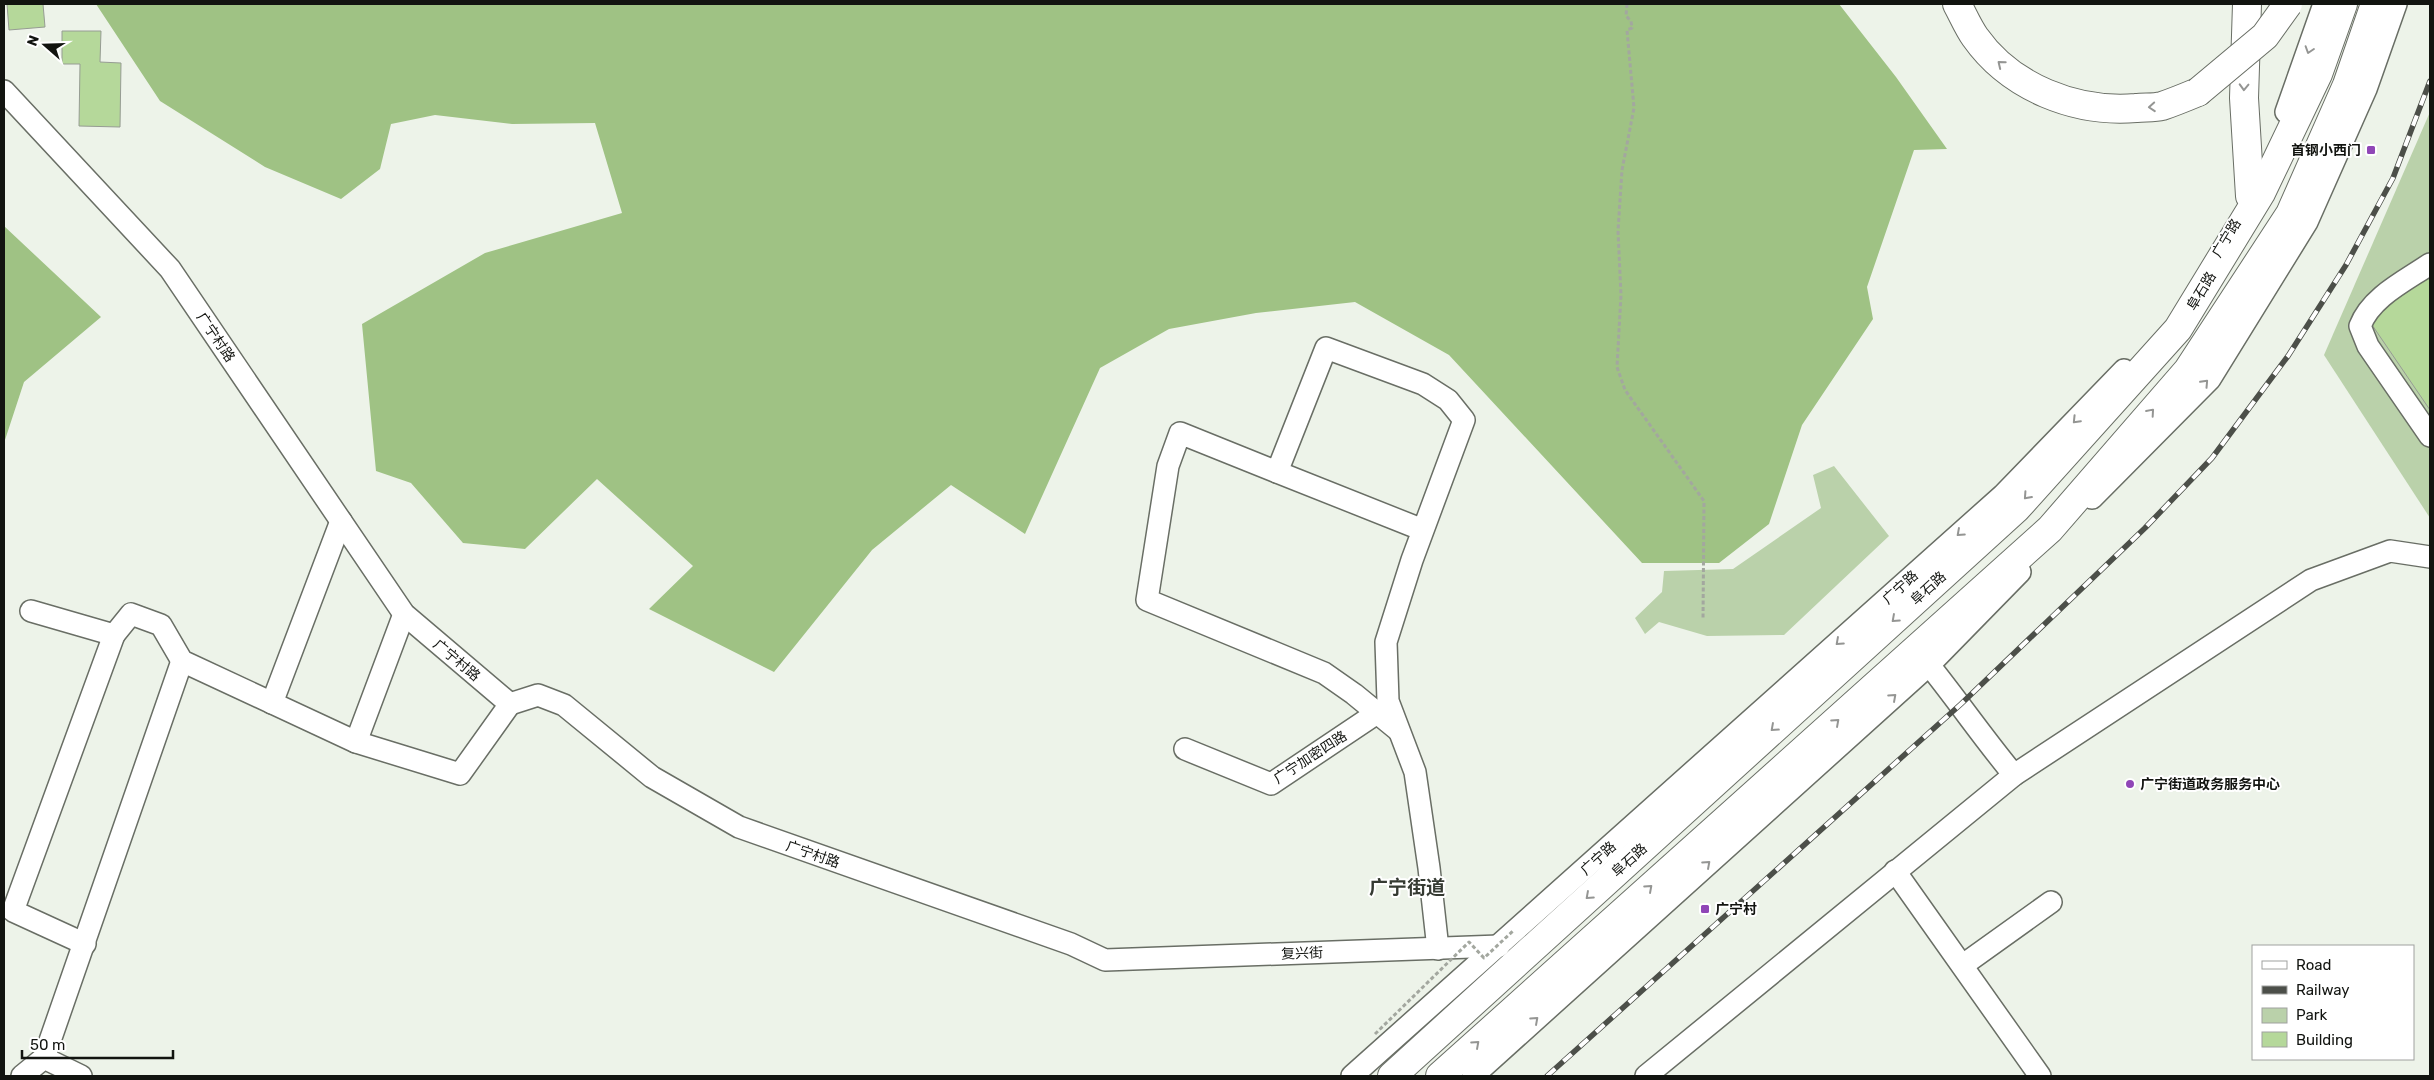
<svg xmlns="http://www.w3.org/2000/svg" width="2434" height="1080" viewBox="0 0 2434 1080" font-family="Rubik,'Noto Sans SC',sans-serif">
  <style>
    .green { fill: #bad1aa }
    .forest { fill: #9fc284 }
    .building { fill: #b5d89a; stroke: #969c93 }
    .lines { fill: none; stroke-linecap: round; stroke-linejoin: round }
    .minor-casing { stroke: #696e65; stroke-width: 24 }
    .highway-casing { stroke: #696e65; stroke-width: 30 }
    .path { stroke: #a3a79f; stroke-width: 3; stroke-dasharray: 4 2.5; stroke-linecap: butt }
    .minor { stroke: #fff; stroke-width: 21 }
    .highway { stroke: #fff; stroke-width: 28 }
    .rail-casing { stroke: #4c4f49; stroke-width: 5.5 }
    .rail { stroke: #fff; stroke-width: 4; stroke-dasharray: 11; stroke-linecap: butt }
    .highway-bridge-casing { stroke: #696e65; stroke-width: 30; stroke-linecap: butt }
    .path-bridge { stroke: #a3a79f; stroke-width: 3; stroke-dasharray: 4 2.5; stroke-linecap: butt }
    .highway-bridge { stroke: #fff; stroke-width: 28 }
    .oneway { stroke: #949593 }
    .poi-dot { fill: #9046b7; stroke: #fff; stroke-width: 2 }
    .labels { text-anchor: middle; stroke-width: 4; stroke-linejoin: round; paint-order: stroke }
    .poi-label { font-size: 14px; font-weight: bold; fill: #121410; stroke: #fff; text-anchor: start }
    .street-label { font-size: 14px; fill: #121410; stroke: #fff }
    .district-label { font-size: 19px; font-weight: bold; fill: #353a32; stroke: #fff }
  </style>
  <rect width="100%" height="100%" fill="#edf3e9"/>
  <g class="green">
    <path d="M2430,112v406l-106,-163z"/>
    <path d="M1834,466l55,70 -105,99 -77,1 -48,-14 -14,12 -10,-16 27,-26 2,-21 69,-2 88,-61 -8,-33z"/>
  </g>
  <g class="forest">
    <path d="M96,4h1743l57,73 51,72 -33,1 -47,137 6,32 -71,106 -33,99 -50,39h-77l-193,-208 -94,-53 -99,11 -87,16 -69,39 -75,166 -74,-49 -79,65 -98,122 -125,-63 44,-43 -96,-87 -72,70 -62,-6 -52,-60 -35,-12 -14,-147 123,-71 137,-40 -27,-90 -83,1 -77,-9 -44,9 -11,45 -39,30 -76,-32 -105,-66z"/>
    <path d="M4,226l97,91 -77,65 -20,61z"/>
  </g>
  <g class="building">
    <path d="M7,4h36l2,23 -36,3z"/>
    <path d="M62,31h39l-1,31 21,1 -1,64 -41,-1 1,-62h-18z"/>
    <path d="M2430,276v134l-62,-91z"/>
  </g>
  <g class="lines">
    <g class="minor-casing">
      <g id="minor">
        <path d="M4,91l166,178 234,345 106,90"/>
        <path d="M2286,112l38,-108"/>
        <path d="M2430,264c-25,17 -59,33 -70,62l8,20 62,90"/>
        <path d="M1277,472l-97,-39 -12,33 -21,134 177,73 30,21 44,36"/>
        <path d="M2092,498l118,-119 97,-157 59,-133 30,-85"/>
        <path d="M1423,530l-146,-58 49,-124 97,36 25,16 16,20 -52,140 -26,82 2,59 27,71 14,96 9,81"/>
        <path d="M31,611l83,24 17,-21 30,11 21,36 174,81 104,32 50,-70"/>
        <path d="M1929,665c29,36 55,74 85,110"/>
        <path d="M272,703l69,-182"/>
        <path d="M510,704l28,-9 26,10 88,72 87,50 332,117 34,16 394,-14"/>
        <path d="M356,742l48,-128"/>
        <path d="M1185,749l86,35 106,-71"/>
        <path d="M1895,871l145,205"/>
        <path d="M85,944l-72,-33 101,-276"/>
        <path d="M1963,965l88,-63"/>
        <path d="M44,1058l138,-397"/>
        <path d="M22,1076l22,-18 37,18"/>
        <path d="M1352,1076l651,-581 121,-125"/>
        <path d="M1473,1076l456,-411 91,-93"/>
        <path d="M1646,1076l368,-301 297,-195 79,-29 40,6"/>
      </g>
    </g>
    <g class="highway-casing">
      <g id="highway">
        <path d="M1957,4c6,11 11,23 18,33 36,51 101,76 161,71 8,-1 18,0 26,-2 12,-4 24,-9 36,-14"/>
        <path d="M2247,4l-3,94 6,98"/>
        <path d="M1392,1076l624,-567 162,-180 83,-136 57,-119 25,-70"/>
        <path d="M1440,1076l610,-547 138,-159 102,-156 57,-129 28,-81"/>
      </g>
    </g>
    <path class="path" d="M1627,4l-1,12 5,5 1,7 -5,2 7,78 -12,62 -4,61 3,64 -4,72 8,23 79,111 -1,119"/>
    <use href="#minor" class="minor"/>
    <use href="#highway" class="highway"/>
    <g class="rail-casing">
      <path id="rail" d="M1547,1076l414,-372 184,-176 67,-70 76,-102 58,-91 47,-87 37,-97"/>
    </g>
    <use href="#rail" class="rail"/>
    <g class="highway-bridge-casing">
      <path id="highway-bridge" d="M2198,92l67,-56 23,-32"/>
    </g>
    <path class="path-bridge" d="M1375,1034l94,-92 15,16 30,-28"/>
    <use href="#highway-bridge" class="highway-bridge"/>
  </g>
  <defs><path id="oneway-chevron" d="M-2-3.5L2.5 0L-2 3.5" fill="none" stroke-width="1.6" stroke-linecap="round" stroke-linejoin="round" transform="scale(1.25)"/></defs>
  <g class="oneway">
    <use href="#oneway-chevron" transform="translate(2309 50) rotate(108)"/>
    <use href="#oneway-chevron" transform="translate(2001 64) rotate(-141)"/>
    <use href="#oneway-chevron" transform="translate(2244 87) rotate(92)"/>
    <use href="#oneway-chevron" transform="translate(2152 107) rotate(176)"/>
    <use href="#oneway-chevron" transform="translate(2205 383) rotate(-47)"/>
    <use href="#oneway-chevron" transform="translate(2151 412) rotate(-49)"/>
    <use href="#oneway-chevron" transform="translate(2076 420) rotate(134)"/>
    <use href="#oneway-chevron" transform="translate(2027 496) rotate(132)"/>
    <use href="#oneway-chevron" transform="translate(1960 533) rotate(138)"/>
    <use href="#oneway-chevron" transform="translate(1895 619) rotate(138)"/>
    <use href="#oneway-chevron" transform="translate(1839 642) rotate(138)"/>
    <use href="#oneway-chevron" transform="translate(1893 697) rotate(-42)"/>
    <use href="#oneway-chevron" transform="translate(1836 722) rotate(-42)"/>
    <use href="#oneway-chevron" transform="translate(1774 728) rotate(138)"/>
    <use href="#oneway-chevron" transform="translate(1707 864) rotate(-42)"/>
    <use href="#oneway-chevron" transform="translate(1649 888) rotate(-42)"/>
    <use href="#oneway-chevron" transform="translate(1589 896) rotate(138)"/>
    <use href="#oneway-chevron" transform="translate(1535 1020) rotate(-42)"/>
    <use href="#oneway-chevron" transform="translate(1476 1044) rotate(-42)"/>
  </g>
  <g class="poi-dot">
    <rect x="2366" y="145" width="10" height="10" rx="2.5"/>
    <circle cx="2130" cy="784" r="5"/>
    <rect x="1700" y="904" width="10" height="10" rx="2.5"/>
  </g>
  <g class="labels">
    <g class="poi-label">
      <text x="2361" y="155" text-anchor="end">首钢小西门</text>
      <text x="2140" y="789">广宁街道政务服务中心</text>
      <text x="1715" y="914">广宁村</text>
    </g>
    <g class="street-label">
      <text transform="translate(2226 238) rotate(-59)" y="5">广宁路</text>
      <text transform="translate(2201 291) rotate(-59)" y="5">阜石路</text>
      <text transform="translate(216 337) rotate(56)" y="5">广宁村路</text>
      <text transform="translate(1900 587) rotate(-42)" y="5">广宁路</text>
      <text transform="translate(1928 588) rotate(-42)" y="5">阜石路</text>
      <text transform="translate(457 660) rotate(40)" y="5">广宁村路</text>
      <text transform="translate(1310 757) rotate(-33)" y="5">广宁加密四路</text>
      <text transform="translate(813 854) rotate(19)" y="5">广宁村路</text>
      <text transform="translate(1598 858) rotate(-42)" y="5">广宁路</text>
      <text transform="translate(1629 860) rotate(-42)" y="5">阜石路</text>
      <text transform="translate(1302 953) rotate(-2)" y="5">复兴街</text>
    </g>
    <g class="district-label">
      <text x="1407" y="894">广宁街道</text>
    </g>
  </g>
  <rect width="2434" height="1080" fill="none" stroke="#121410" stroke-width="10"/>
  <rect x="2252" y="945" width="162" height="115" fill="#ffffff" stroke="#a0a19f"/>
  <rect x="2262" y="961" width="25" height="8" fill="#ffffff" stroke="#a0a19f"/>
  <text x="2296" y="970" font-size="15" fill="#121410">Road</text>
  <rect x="2262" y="986" width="25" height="8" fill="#4c4f49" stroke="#a0a19f"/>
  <text x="2296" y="995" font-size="15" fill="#121410">Railway</text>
  <rect x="2262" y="1008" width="25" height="15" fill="#bad1aa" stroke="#a0a19f"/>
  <text x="2296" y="1020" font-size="15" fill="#121410">Park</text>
  <rect x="2262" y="1032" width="25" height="15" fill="#b5d89a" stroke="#a0a19f"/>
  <text x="2296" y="1045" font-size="15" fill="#121410">Building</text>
  <g transform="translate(45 45) rotate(290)" stroke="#ffffff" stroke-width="4" paint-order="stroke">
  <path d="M0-4L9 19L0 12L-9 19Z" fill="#121410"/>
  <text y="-8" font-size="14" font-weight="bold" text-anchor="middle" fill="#121410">N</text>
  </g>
  <path d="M22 1050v8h151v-8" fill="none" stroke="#121410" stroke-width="2.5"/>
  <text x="30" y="1050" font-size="15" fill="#121410" stroke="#ffffff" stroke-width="4" paint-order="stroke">50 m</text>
</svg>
